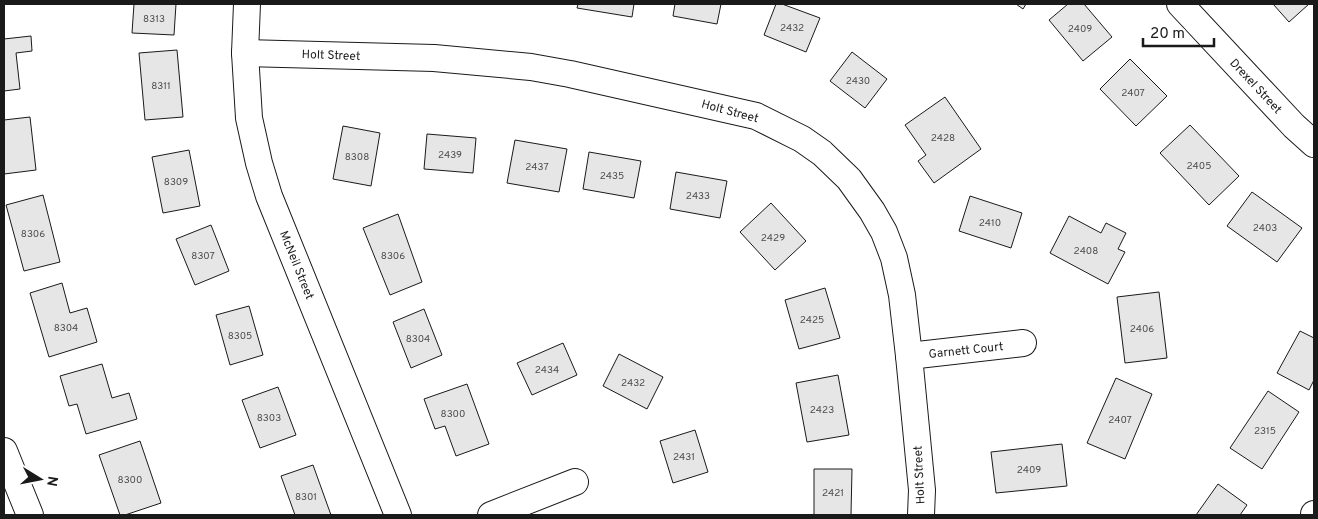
<svg xmlns="http://www.w3.org/2000/svg" width="1318" height="519" viewBox="0 0 1318 519" font-family="Overpass,sans-serif">
  <style>
    .building { fill: #e6e6e6; stroke: #1a1a1a }
    .lines { fill: none; stroke-linecap: round; stroke-linejoin: round }
    .minor-casing { stroke: #1a1a1a; stroke-width: 28 }
    .minor { stroke: #fff; stroke-width: 26 }
    .labels { text-anchor: middle; stroke-width: 4; stroke-linejoin: round; paint-order: stroke }
    .number-label { font-size: 10px; fill: #4d4d4d }
    .street-label { font-size: 12px; fill: #1a1a1a; stroke: #fff }
  </style>
  <rect width="100%" height="100%" fill="#fff"/>
  <g class="building">
    <path d="M134,4h42l-2,31 -42,-2z"/>
    <path d="M578,4h56l-2,13 -55,-9z"/>
    <path d="M675,4h46l-4,20 -44,-8z"/>
    <path d="M776,4h6l38,14 -14,34 -42,-17z"/>
    <path d="M1016,4h10l-3,5z"/>
    <path d="M1068,4h16l28,33 -29,24 -34,-41z"/>
    <path d="M1273,4h36l-20,18z"/>
    <path d="M31,36l1,15 -16,2 4,36 -16,2v-52z"/>
    <path d="M177,50l6,67 -38,3 -6,-67z"/>
    <path d="M852,52l35,27 -22,29 -35,-27z"/>
    <path d="M1130,59l37,37 -31,30 -36,-37z"/>
    <path d="M945,97l36,52 -47,34 -16,-22 8,-6 -21,-30z"/>
    <path d="M30,117l6,53 -32,4v-54z"/>
    <path d="M1190,125l49,51 -30,29 -49,-52z"/>
    <path d="M343,126l37,7 -9,53 -38,-7z"/>
    <path d="M427,134l49,4 -3,35 -49,-4z"/>
    <path d="M515,140l52,9 -8,43 -52,-9z"/>
    <path d="M189,150l11,56 -37,7 -11,-56z"/>
    <path d="M589,152l52,9 -7,37 -51,-9z"/>
    <path d="M676,172l51,9 -7,37 -50,-9z"/>
    <path d="M1252,192l50,36 -25,34 -50,-36z"/>
    <path d="M43,195l17,67 -36,9 -18,-66z"/>
    <path d="M970,196l52,17 -11,35 -52,-17z"/>
    <path d="M771,203l35,38 -31,29 -35,-38z"/>
    <path d="M398,214l24,68 -32,13 -27,-67z"/>
    <path d="M1069,216l32,17 5,-10 20,10 -8,16 7,3 -17,32 -58,-31z"/>
    <path d="M211,225l18,46 -34,14 -19,-46z"/>
    <path d="M62,283l8,30 17,-5 10,34 -48,15 -19,-64z"/>
    <path d="M825,288l15,50 -41,11 -14,-49z"/>
    <path d="M1159,292l8,66 -42,5 -8,-66z"/>
    <path d="M249,306l14,49 -33,10 -14,-50z"/>
    <path d="M424,309l18,46 -31,13 -18,-46z"/>
    <path d="M1300,331l14,7v42l-5,10 -32,-17z"/>
    <path d="M563,343l14,32 -45,20 -15,-32z"/>
    <path d="M619,354l44,23 -16,32 -44,-23z"/>
    <path d="M102,364l10,34 17,-5 8,26 -51,15 -9,-30 -8,2 -9,-30z"/>
    <path d="M838,375l11,60 -42,7 -11,-59z"/>
    <path d="M1116,378l36,16 -27,65 -38,-16z"/>
    <path d="M467,384l22,60 -33,12 -11,-30 -10,3 -11,-30z"/>
    <path d="M278,387l18,48 -36,13 -18,-48z"/>
    <path d="M1268,391l31,21 -37,57 -32,-21z"/>
    <path d="M695,430l13,42 -35,11 -13,-42z"/>
    <path d="M140,441l21,62 -36,12h-5l-21,-60z"/>
    <path d="M1062,444l5,42 -71,7 -5,-41z"/>
    <path d="M313,465l18,50h-36l-14,-39z"/>
    <path d="M814,469h38l-1,46h-37z"/>
    <path d="M1218,484l29,21 -7,10h-44z"/>
  </g>
  <g class="lines">
    <g class="minor-casing">
      <g id="minor">
        <path d="M247,4l-2,49 4,65 10,45 10,33 129,319"/>
        <path d="M1180,4l114,122 20,18"/>
        <path d="M245,53l189,5 97,9 39,7 186,42 46,23 20,14 27,26 23,32 12,21 10,26 8,37 7,61 13,134 -1,25"/>
        <path d="M909,356l114,-13"/>
        <path d="M4,451l26,64"/>
        <path d="M491,515l84,-33"/>
        <path d="M1314,515v-1"/>
      </g>
    </g>
    <use href="#minor" class="minor"/>
  </g>
  <g class="labels">
    <g class="number-label">
      <text x="154" y="22">8313</text>
      <text x="792" y="31">2432</text>
      <text x="1080" y="32">2409</text>
      <text x="858" y="84">2430</text>
      <text x="161" y="89">8311</text>
      <text x="1133" y="96">2407</text>
      <text x="943" y="141">2428</text>
      <text x="450" y="158">2439</text>
      <text x="357" y="160">8308</text>
      <text x="1199" y="169">2405</text>
      <text x="537" y="170">2437</text>
      <text x="612" y="179">2435</text>
      <text x="176" y="185">8309</text>
      <text x="698" y="199">2433</text>
      <text x="990" y="226">2410</text>
      <text x="1265" y="231">2403</text>
      <text x="33" y="237">8306</text>
      <text x="773" y="241">2429</text>
      <text x="1086" y="254">2408</text>
      <text x="203" y="259">8307</text>
      <text x="393" y="259">8306</text>
      <text x="812" y="323">2425</text>
      <text x="66" y="331">8304</text>
      <text x="1142" y="332">2406</text>
      <text x="240" y="339">8305</text>
      <text x="418" y="342">8304</text>
      <text x="547" y="373">2434</text>
      <text x="633" y="386">2432</text>
      <text x="822" y="413">2423</text>
      <text x="453" y="417">8300</text>
      <text x="269" y="421">8303</text>
      <text x="1120" y="423">2407</text>
      <text x="1265" y="434">2315</text>
      <text x="684" y="460">2431</text>
      <text x="1029" y="473">2409</text>
      <text x="130" y="483">8300</text>
      <text x="833" y="496">2421</text>
      <text x="306" y="500">8301</text>
    </g>
    <g class="street-label">
      <text transform="translate(331 55) rotate(2)" y="4">Holt Street</text>
      <text transform="translate(1256 86) rotate(47)" y="4">Drexel Street</text>
      <text transform="translate(730 111) rotate(15)" y="4">Holt Street</text>
      <text transform="translate(297 265) rotate(68)" y="4">McNeil Street</text>
      <text transform="translate(966 350) rotate(-6)" y="4">Garnett Court</text>
      <text transform="translate(919 475) rotate(-93)" y="4">Holt Street</text>
    </g>
  </g>
  <rect width="1318" height="519" fill="none" stroke="#1a1a1a" stroke-width="10"/>
  <g transform="translate(40 479) rotate(100)" stroke="#ffffff" stroke-width="4" paint-order="stroke">
  <path d="M0-4L9 19L0 12L-9 19Z" fill="#1a1a1a"/>
  <text y="-8" font-size="14" font-weight="bold" text-anchor="middle" fill="#1a1a1a">N</text>
  </g>
  <path d="M1143 38v8h71v-8" fill="none" stroke="#1a1a1a" stroke-width="2.5"/>
  <text x="1150" y="38" font-size="15" fill="#1a1a1a" stroke="#ffffff" stroke-width="4" paint-order="stroke">20 m</text>
</svg>
